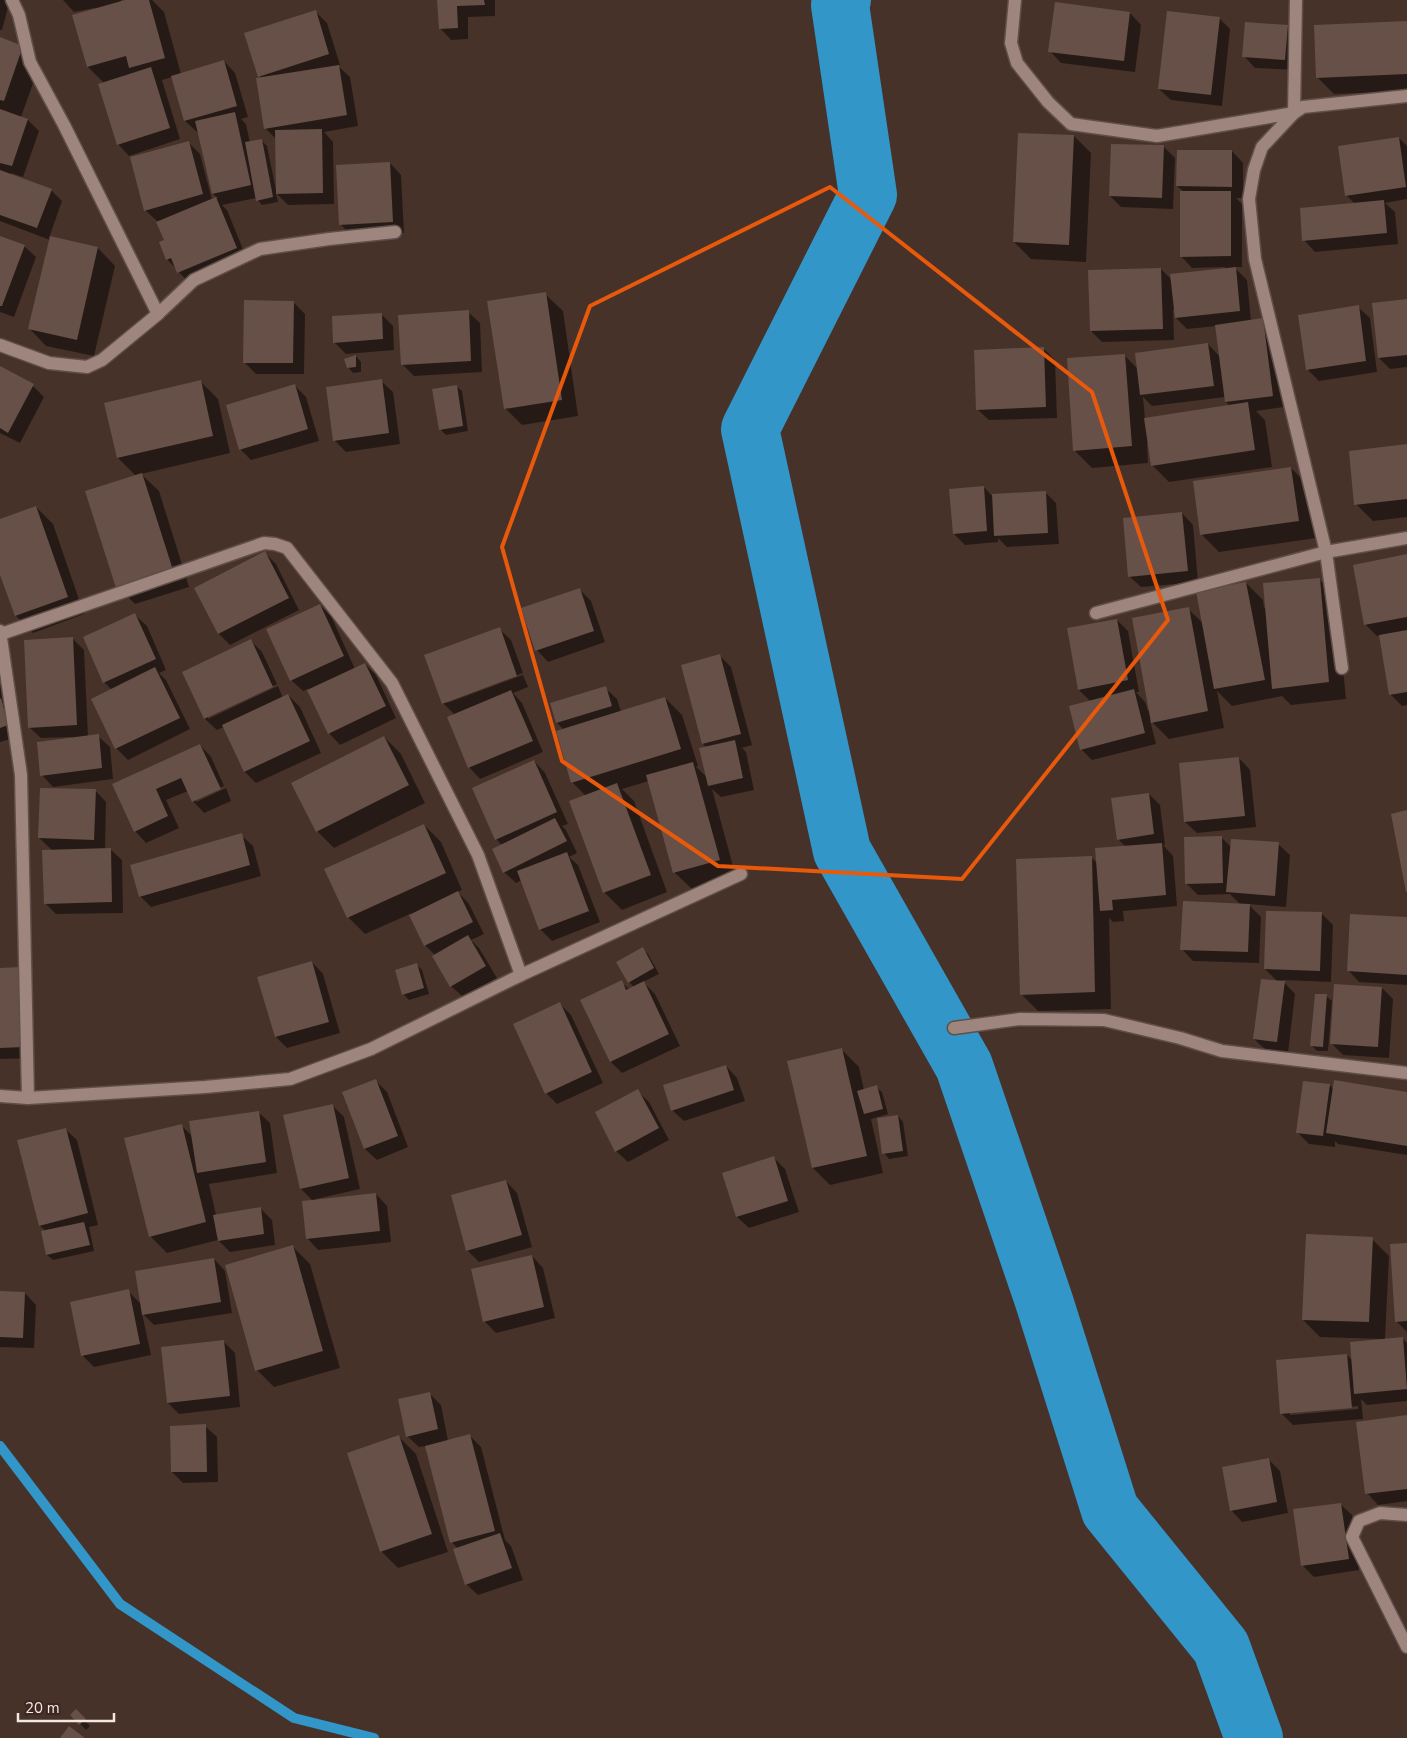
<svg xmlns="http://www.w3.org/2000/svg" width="1407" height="1738" viewBox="0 0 1407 1738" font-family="'Nunito Sans',sans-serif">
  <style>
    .shadow { fill: #0007; fill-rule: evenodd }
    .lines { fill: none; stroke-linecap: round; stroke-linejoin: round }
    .stream { stroke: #3296c9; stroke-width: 10 }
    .river { stroke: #3296c9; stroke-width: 58 }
    .building { fill: #665048 }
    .minor-casing { stroke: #604e49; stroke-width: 15 }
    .minor { stroke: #9e857d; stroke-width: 12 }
    .marked { fill: none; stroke: #e8590c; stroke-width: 4; stroke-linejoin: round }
  </style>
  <rect width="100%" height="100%" fill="#47322a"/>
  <g class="shadow">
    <path d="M0,0h10l-8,30h-2z"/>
    <path d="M63,0h58v2l8,-2h23l12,12 17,62 43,-13 11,12 13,44 -7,2 5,5 4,19 12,-2 5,5 9,44h1v-50l-11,-11 -4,-50 -3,-3 56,-65 12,12 13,42 -2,1 12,11 8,49 -34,6 9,10 1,62 -46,1 -12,-12 2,9 -16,3 -6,-7 -34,7 5,5 20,49 -58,24 -22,-24 -2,-18 -8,-20 -12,-11 43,-68 12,12 12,46 6,-2 -5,-4 -14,-63 -2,1 -12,-11 -13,-44 -10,3 18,59 -51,17 -11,-12 -14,-61 -16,-16 7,-59 -21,4z"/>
    <path d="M438,0h57v16l-27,1v22l-17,1 -11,-12z"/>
    <path d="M1130,13l11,12 -6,47 -74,-9 -11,-12z"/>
    <path d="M1219,18l11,11 -8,77 -51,-6 -12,-11z"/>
    <path d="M1407,22v69l-73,3 -17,-17z"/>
    <path d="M1287,27l12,11 -3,32 -41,-2 -11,-12z"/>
    <path d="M0,39l23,8 17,17 -19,53 7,3 11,11 -16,46 -12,-4 -1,2 41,15 11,11 -13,37 49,10 17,18 -21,90 -48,-10 -17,-18 21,-88 -50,-19z"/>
    <path d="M1074,136l17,17 -5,109 -55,-3 -17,-17z"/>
    <path d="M1399,138l8,8v53l-22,4 10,9 3,32 -83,8 -11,-12 51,-36 -9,-9z"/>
    <path d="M1164,147l11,11 -2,51 -52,-2 -11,-11z"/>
    <path d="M1232,151l11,12v35h-7l6,6v63h-8l13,13 4,41 11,-2 12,12 10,76 -28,4 9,9 7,47 -103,15 -17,-17 -3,-22h-2l1,20 -56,5 -17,-17 -7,-92 56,-4 14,14 70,-25 12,13 -4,-31 -29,3 -11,-11 -1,-9h-2l1,31 -72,2 -11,-11 70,-62 11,11 53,-11v-2l-33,1 -11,-12 3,-64 -7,-6zM1143,397l9,9 73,-9 1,5 4,4 -85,13z"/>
    <path d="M390,163l11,12 3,58 -52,3 -12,-12z"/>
    <path d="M0,237l24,9 12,11 -22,60 -14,-5z"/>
    <path d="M545,294l18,17 15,105 -56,9 -17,-17z"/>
    <path d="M1407,300v67l-17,2 -11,-11z"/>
    <path d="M293,302l12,12 -1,60h-48l-12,-12z"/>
    <path d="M1358,307l12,11 7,54 -58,9 -12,-12z"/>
    <path d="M468,312l12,11 2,49 -68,4 -12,-12z"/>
    <path d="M381,314l12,12 1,24 -48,4 -12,-12z"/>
    <path d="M1044,349l11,11 2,58 -68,2 -12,-11z"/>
    <path d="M356,356l5,6v10l-8,1 -5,-6z"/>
    <path d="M0,368l33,18 11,11 -24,46 -20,-10z"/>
    <path d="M381,381l12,11 7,52 -54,8 -11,-11z"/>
    <path d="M201,382l17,17 12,54 -89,21 18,17 30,96 -54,17 -17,-17 18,-111 -18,-18 -12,-54z"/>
    <path d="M295,386l11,11 13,44 -68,19 -11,-11z"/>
    <path d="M456,386l6,5 6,40 -22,4 -5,-5z"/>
    <path d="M1407,446v71l-34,4 -17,-17z"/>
    <path d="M1291,468l17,17 8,53 -97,14 -17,-17z"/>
    <path d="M984,487l7,8 54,-3 11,11 3,41 -52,3 -9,-9v4l-33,3 -11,-11z"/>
    <path d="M36,507l17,17 31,90 -51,19 -17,-17 -16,-45v-51z"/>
    <path d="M1182,513l11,12 5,57 -57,5 -12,-11z"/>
    <path d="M265,553l11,11 23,46 -69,35 -11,-11 -23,-46z"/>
    <path d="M1407,556v149l-5,1 -11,-11 -11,-60 -3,1 -12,-12z"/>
    <path d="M1319,579l17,17 10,103 -55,6 -9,-9 -50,10 -15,-15 7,37 -55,11 -19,-19 6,24 -64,16 -11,-11 10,-47 -12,-12 38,-70 11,11 11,61h-3l9,10 3,9 2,-1 38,-101 16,15 42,-41 17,17 1,8z"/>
    <path d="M580,590l11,11 14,41 -57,20 -11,-12z"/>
    <path d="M320,605l11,11 24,53 10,-5 11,11 20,43 -56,27 -11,-12 -21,-44 -5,2 -12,-11z"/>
    <path d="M135,615l12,11 19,44 -7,3 7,7 24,49 -62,31 -12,-12 -4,-58 -8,-8z"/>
    <path d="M499,629l12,11 12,33 -76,28v2l76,-28 5,12 -15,6 9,10 21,49 -63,27 -11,-12 -14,-52 -12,-12z"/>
    <path d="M73,639l11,11 4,87 10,-1 12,11 3,32 -60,8 -11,-12 30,-36v-2l-31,1 -12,-11z"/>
    <path d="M251,641l11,11 15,32 -69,32v3l70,-33 5,12 5,-3 12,12 21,46 -65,30 -11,-11 -21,-45 -7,3 -12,-11 -21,-47z"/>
    <path d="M720,656l11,11 21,78 -10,3 4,4 8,38 -33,7 -9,-8 24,88 -44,12 -18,-17 -25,-91 -27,8 12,12 33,91 -45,18 -18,-18 -33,-91 15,-5 -14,-14 -8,-52 -7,-7 48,-35 12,11 4,13 44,-14 17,17 16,51 -2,1 12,11 -2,-31 -3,-3z"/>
    <path d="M0,668l18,69 -18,5z"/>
    <path d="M384,737l17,17 24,49 -91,45 -17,-17z"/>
    <path d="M200,745l11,12 13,29 -28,13v3l30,-14 5,13 -27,12 -11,-12 -5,-10 -22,9 13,28 -33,15 -11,-12 -21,-47z"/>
    <path d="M1239,758l11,12 6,57 -59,6 -12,-11z"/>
    <path d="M534,761l11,12 23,51 -6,2 4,4 11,23 -8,4 9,8 22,57 -48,19 -12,-12 -18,-49 -6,3 -12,-11 -2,-27 -6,-6z"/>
    <path d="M95,790l11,12 -1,47h5l12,11 1,53 -67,1 -11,-11 8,-52 -14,-13z"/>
    <path d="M1149,794l11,11 5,40h-2l10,11 4,50 -54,5 1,10 -11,1 -4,-4 2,91 -73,2 -17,-17 70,-137 7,7 28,-17 -8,-8z"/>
    <path d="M424,825l17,17 21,48 -4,2 11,12 15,30 -13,6 8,8 18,30 -34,19 -12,-11 -15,-30 -11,-11 -15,-31 -45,20 -17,-17z"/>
    <path d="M241,835l12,11 8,30 -110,31 -11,-11z"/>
    <path d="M1221,837l10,10 47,-3 12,11 -4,52 -38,-3 13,13 -2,46 -66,-2 -11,-12 59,-44 -11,-11 -32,1 -12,-12z"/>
    <path d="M1322,914l11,11 -2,57 -49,-2 13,14 -7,59 -22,-3 -12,-11 24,-57 -13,-13z"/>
    <path d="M1407,918v67l-48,-3 -11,-12z"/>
    <path d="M643,949l5,5 11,20 -16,8 12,12 25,52 -58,27 -11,-11 -29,-62 39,-18 8,7 5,-2 -5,-5z"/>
    <path d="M312,962l11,12 17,59 -53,15 -11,-11z"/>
    <path d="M417,965l5,5 7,24 -20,6 -6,-6z"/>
    <path d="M20,969l12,11 2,78 -34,1v-89z"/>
    <path d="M1382,988l11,11 -4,59 -46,-3 -11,-11z"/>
    <path d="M1326,996l6,5 -4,50h-11l-6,-6z"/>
    <path d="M560,1004l11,11 32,68 -46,21 -11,-11z"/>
    <path d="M842,1050l17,17 5,23 12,-3 6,5 6,22 -17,5 12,54 -53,12 -17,-17 -24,-106z"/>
    <path d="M726,1066l11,12 8,23 -61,20 -12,-11z"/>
    <path d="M375,1080l12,12 21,55 -31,13 -12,-11 -21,-56z"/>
    <path d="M1330,1085l4,5 73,4v61l-69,-11 -3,-3v6l-26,-3 -12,-12z"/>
    <path d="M637,1091l12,11 20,38 -41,22 -12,-11z"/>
    <path d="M332,1105l12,12 16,72 -44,10v2l60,-7 11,12 4,36 -73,8 -11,-12 6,-37 -12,-12z"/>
    <path d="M258,1112l12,11 7,50 -68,11 7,31 44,-7 12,12 3,25 -45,7 -12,-12 -51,13 -17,-17 31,-111 12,12z"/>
    <path d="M898,1116l5,6 5,34 -19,3 -5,-6z"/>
    <path d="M65,1129l12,11 21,85 -9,2 5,24 -41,9 -6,-5 -1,-24 -6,-5 -22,-85z"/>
    <path d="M773,1157l12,12 14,43 -50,16 -12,-11 -13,-43z"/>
    <path d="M506,1181l11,12 15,54 -53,15 -12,-12z"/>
    <path d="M1372,1239l17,17 -4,84 17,-2 5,5v58l-40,4 -6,-6 2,20 -70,6 -11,-11 65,-59 6,6 30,-21v-1l-63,-2 -17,-17zM1358,1406v3l-68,6v-3z"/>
    <path d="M1407,1245v87l-11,-11z"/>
    <path d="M293,1247l17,17 30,104 -66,19 -17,-17z"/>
    <path d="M532,1256l11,12 12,50 -59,15 -12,-12z"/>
    <path d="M214,1259l11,12 7,42 -78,12 -12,-12 9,42 -57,12 -11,-11 -12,-53 57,-12 13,13z"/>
    <path d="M0,1292l25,1 11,12 -2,43 -34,-1z"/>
    <path d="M223,1341l12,12 5,54 -61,7 -11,-11z"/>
    <path d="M429,1393l12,12 7,36 21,-6 12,12 24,93 6,6 12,34 -45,15 -12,-11 -8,-35 -6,-7 -26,-96 -7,1 -12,-11z"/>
    <path d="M1407,1416v85l-29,4 -11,-12z"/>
    <path d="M205,1426l12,11 1,45 -35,1 -11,-11z"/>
    <path d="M399,1437l17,17 32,98 -50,16 -17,-17z"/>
    <path d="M1269,1460l11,11 8,42 -46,9 -11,-12z"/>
    <path d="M1340,1504l12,11 7,55 -45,7 -12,-12z"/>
    <path d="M76,1711l14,15 -4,4 -14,-15z"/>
  </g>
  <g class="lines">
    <path class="stream" d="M0,1446l120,158 174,114 80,20"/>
    <path class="river" d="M842,0l-2,5 28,190 -118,234 92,422 122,215 80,235 66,209 111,137 33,91"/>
  </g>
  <g class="building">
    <path d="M125,0h24l16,58 -36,10 -3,-12 -39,11 -15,-52z"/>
    <path d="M437,0h47l1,5 -28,1 1,22 -19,1z"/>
    <path d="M1055,2l75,10 -6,49 -76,-9z"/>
    <path d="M316,10l13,44 -71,23 -14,-44z"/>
    <path d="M1167,11l53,6 -9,78 -53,-6z"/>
    <path d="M1407,21v53l-91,4 -2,-53z"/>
    <path d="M1245,22l43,3 -3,35 -43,-3z"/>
    <path d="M0,37l23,9 -19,55 -4,-1z"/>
    <path d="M224,60l13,46 -53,15 -13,-45z"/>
    <path d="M339,65l8,50 -83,14 -8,-51z"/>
    <path d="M151,67l19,61 -53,17 -19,-61z"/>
    <path d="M0,109l28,10 -16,47 -12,-3z"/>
    <path d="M235,112l16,73 -39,9 -17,-73z"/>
    <path d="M322,129l1,64 -47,1 -1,-64z"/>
    <path d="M1018,133l56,2 -5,110 -56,-3z"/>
    <path d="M1399,137l7,50 -61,9 -7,-50z"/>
    <path d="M262,139l11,58 -17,4 -11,-59z"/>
    <path d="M189,141l14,53 -59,17 -14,-54z"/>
    <path d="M1111,144l53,1 -2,53 -53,-2z"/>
    <path d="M1177,150h55v37l-56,-1z"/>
    <path d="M390,162l3,60 -54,3 -3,-60z"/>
    <path d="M0,170l52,19 -15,39 -37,-13z"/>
    <path d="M1180,191h51v65l-51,1z"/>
    <path d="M216,197l21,51 -60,25 -6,-15 -5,2 -7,-18 5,-2 -8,-18z"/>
    <path d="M1384,200l3,33 -85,8 -2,-33z"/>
    <path d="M0,236l25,9 -23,61h-2z"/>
    <path d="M50,236l48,11 -21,93 -49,-11z"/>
    <path d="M1236,267l4,44 -65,7 -5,-44z"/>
    <path d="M1161,268l2,61 -73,2 -2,-61z"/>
    <path d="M546,292l16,108 -58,9 -17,-108z"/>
    <path d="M1407,299v56l-29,3 -6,-55z"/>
    <path d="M244,300l50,1 -1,62h-50z"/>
    <path d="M1359,305l7,56 -60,9 -8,-55z"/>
    <path d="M469,310l2,51 -70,4 -3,-50z"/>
    <path d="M382,313l1,26 -50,4 -1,-27z"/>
    <path d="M1263,318l10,78 -48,6 -10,-77z"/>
    <path d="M1208,343l6,43 -74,9 -5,-42z"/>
    <path d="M1044,347l2,60 -70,3 -2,-60z"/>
    <path d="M1125,354l7,92 -59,5 -6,-93z"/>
    <path d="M356,355v12l-9,1 -3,-9z"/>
    <path d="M0,366l34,18 -26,49 -8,-5z"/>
    <path d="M382,379l7,54 -56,8 -7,-54z"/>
    <path d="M201,380l12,56 -96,22 -13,-55z"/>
    <path d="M295,384l13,45 -69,21 -13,-45z"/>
    <path d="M457,385l6,41 -24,4 -7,-41z"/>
    <path d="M1248,402l7,48 -104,16 -7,-48z"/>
    <path d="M1407,444v55l-53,6 -5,-54z"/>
    <path d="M1291,467l8,54 -99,14 -7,-54z"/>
    <path d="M142,473l31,97 -57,18 -31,-97z"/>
    <path d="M984,486l3,45 -34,3 -4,-45z"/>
    <path d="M1046,491l2,42 -54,3 -2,-42z"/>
    <path d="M36,506l32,91 -53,19 -15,-41v-56z"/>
    <path d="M1182,512l6,59 -60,6 -5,-59z"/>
    <path d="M265,551l24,47 -71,36 -24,-46z"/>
    <path d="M1407,554v63l-43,8 -11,-60z"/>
    <path d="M1320,578l9,104 -57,7 -9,-106z"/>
    <path d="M1246,582l19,98 -51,9 -18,-98z"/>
    <path d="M580,588l14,43 -59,20 -14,-43z"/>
    <path d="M320,604l24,52 -54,25 -24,-52z"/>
    <path d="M1189,607l19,104 -57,12 -19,-105z"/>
    <path d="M135,613l21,46 -53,24 -20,-46z"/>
    <path d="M1117,619l11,61 -50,10 -11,-62z"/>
    <path d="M500,627l17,49 -75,28 -18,-49z"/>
    <path d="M1407,630v62l-18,3 -10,-60z"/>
    <path d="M73,637l4,88 -49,3 -4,-88z"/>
    <path d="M251,639l22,48 -69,32 -22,-47z"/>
    <path d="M720,654l21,80 -39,10 -21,-79z"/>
    <path d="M365,663l21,43 -58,28 -21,-44z"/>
    <path d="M155,667l25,51 -65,31 -24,-50z"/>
    <path d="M606,686l6,20 -56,17 -6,-20z"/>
    <path d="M1134,689l11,44 -65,17 -11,-44z"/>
    <path d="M511,690l22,51 -65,27 -21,-51z"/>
    <path d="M288,694l22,47 -66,31 -22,-47z"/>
    <path d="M665,697l16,52 -110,34 -15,-52z"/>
    <path d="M1,698l7,27 -8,3v-29z"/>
    <path d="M99,734l3,34 -62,8 -3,-34z"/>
    <path d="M384,736l25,49 -93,47 -25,-49z"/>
    <path d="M735,740l8,38 -35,8 -9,-38z"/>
    <path d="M200,744l21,45 -29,13 -11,-24 -25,11 12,27 -34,16 -22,-48z"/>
    <path d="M1239,757l6,59 -61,6 -5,-59z"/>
    <path d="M534,760l23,52 -62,28 -23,-52z"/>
    <path d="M693,762l27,98 -47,13 -27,-98z"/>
    <path d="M617,783l34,92 -48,18 -34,-92z"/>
    <path d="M40,788l56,1 -2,51 -56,-2z"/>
    <path d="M1149,793l5,41 -37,6 -6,-42z"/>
    <path d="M1407,810v82h-1l-15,-78z"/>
    <path d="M555,818l12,23 -64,32 -11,-24z"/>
    <path d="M424,824l22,49 -99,45 -23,-49z"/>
    <path d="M242,833l8,32 -111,32 -9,-32z"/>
    <path d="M1222,836l1,47 -38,1 -1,-47z"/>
    <path d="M1231,839l48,3 -4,54 -49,-4z"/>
    <path d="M1162,843l4,52 -54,5 1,10 -13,1 -5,-63z"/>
    <path d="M111,848l1,54 -68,2 -2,-54z"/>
    <path d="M567,852l22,59 -50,19 -22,-59z"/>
    <path d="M1092,856l3,136 -75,3 -4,-136z"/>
    <path d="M458,891l15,31 -49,24 -15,-31z"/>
    <path d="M1183,901l67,3 -2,48 -68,-2z"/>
    <path d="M1266,911l56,1 -2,59 -56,-2z"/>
    <path d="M1350,914l57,3v58l-60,-4z"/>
    <path d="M468,935l18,31 -36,21 -18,-31z"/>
    <path d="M643,947l11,21 -26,15 -12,-21z"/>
    <path d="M312,961l17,61 -54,15 -18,-60z"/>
    <path d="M417,963l7,25 -22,7 -7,-25z"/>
    <path d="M21,967l3,80 -24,1v-80z"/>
    <path d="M1261,979l24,2 -8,61 -24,-3z"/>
    <path d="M622,980l4,10 18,-9 25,53 -59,28 -30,-62z"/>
    <path d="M1334,984l48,3 -4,60 -48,-3z"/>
    <path d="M1315,994h12l-4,53 -13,-1z"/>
    <path d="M560,1002l32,70 -47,22 -32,-70z"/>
    <path d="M842,1048l25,108 -55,12 -25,-107z"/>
    <path d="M726,1065l8,25 -63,21 -8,-26z"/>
    <path d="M376,1079l22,57 -34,13 -22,-57z"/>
    <path d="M1334,1080l73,12v54l-81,-13z"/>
    <path d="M1303,1081l27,3 -7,52 -27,-3z"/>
    <path d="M877,1085l6,24 -19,5 -7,-23z"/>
    <path d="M638,1089l21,39 -44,24 -20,-40z"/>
    <path d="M333,1104l16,74 -49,11 -17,-74z"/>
    <path d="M259,1111l7,51 -69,11 -8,-52z"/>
    <path d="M898,1115l5,36 -21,3 -5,-36z"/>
    <path d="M182,1124l24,98 -57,15 -25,-99z"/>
    <path d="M66,1128l22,85 -49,13 -22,-86z"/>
    <path d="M774,1156l14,45 -52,16 -14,-44z"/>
    <path d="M506,1180l16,55 -56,16 -15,-56z"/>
    <path d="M376,1193l4,38 -74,8 -4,-38z"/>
    <path d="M261,1207l3,27 -46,7 -5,-26z"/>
    <path d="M84,1222l6,23 -44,10 -5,-24z"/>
    <path d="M1306,1234l67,3 -4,85 -67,-2z"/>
    <path d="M1407,1243v78l-12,1 -5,-78z"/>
    <path d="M293,1245l30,106 -68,20 -30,-106z"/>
    <path d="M532,1255l12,52 -61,15 -12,-53z"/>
    <path d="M214,1258l7,44 -79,13 -7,-44z"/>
    <path d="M129,1289l11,55 -59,12 -11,-54z"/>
    <path d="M0,1291l25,1 -2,46 -23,-1z"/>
    <path d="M1403,1337l4,52 -53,5 -4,-52z"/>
    <path d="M224,1340l6,56 -63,7 -6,-56z"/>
    <path d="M1347,1354l5,54 -72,6 -4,-54z"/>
    <path d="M430,1392l8,37 -32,8 -8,-38z"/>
    <path d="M1407,1415v74l-42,5 -9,-72z"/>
    <path d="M206,1424l1,48h-36l-1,-46z"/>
    <path d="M470,1434l25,97 -45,12 -25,-97z"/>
    <path d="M399,1435l33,99 -52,18 -33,-99z"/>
    <path d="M1269,1458l8,44 -47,9 -8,-44z"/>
    <path d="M1341,1503l8,56 -48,7 -8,-57z"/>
    <path d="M500,1533l12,35 -47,17 -12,-36z"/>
    <path d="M76,1709l10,10 -7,6 -9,-10z"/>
    <path d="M69,1726l16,12h-25z"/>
  </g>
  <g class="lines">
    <g class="minor-casing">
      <g id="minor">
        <path d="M12,0l7,15 11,47 34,63 94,189"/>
        <path d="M1015,0l-4,43 6,20 31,39 23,22 86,12 137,-23"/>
        <path d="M1294,113l2,-113"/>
        <path d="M0,345l49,18 38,4 15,-7 56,-46 36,-34 66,-31 69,-10 66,-7"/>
        <path d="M1096,613l230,-61 81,-14"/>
        <path d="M0,631l21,144 7,323"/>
        <path d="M1,634l263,-91 11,1 12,4 105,135 86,172 43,120"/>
        <path d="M1342,668l-16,-116 -71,-293 -6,-60 5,-29 8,-23 32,-34 9,-6 104,-11"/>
        <path d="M954,1028l66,-9 84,1 76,18 42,13 185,22"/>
        <path d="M0,1096l28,2 177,-11 85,-8 81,-30 150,-74 220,-101"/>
        <path d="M1407,1515l-27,-2 -21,8 -7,16 55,110"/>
      </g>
    </g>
    <use href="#minor" class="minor"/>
  </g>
  <path class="marked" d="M830,187l262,205 76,228 -206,259 -244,-13 -156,-105 -60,-214 88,-241z"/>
  <path d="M18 1713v8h96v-8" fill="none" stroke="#f4e6e1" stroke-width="2.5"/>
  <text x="25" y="1713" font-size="15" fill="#f4e6e1" stroke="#3c2821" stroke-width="4" paint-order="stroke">20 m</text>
</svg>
